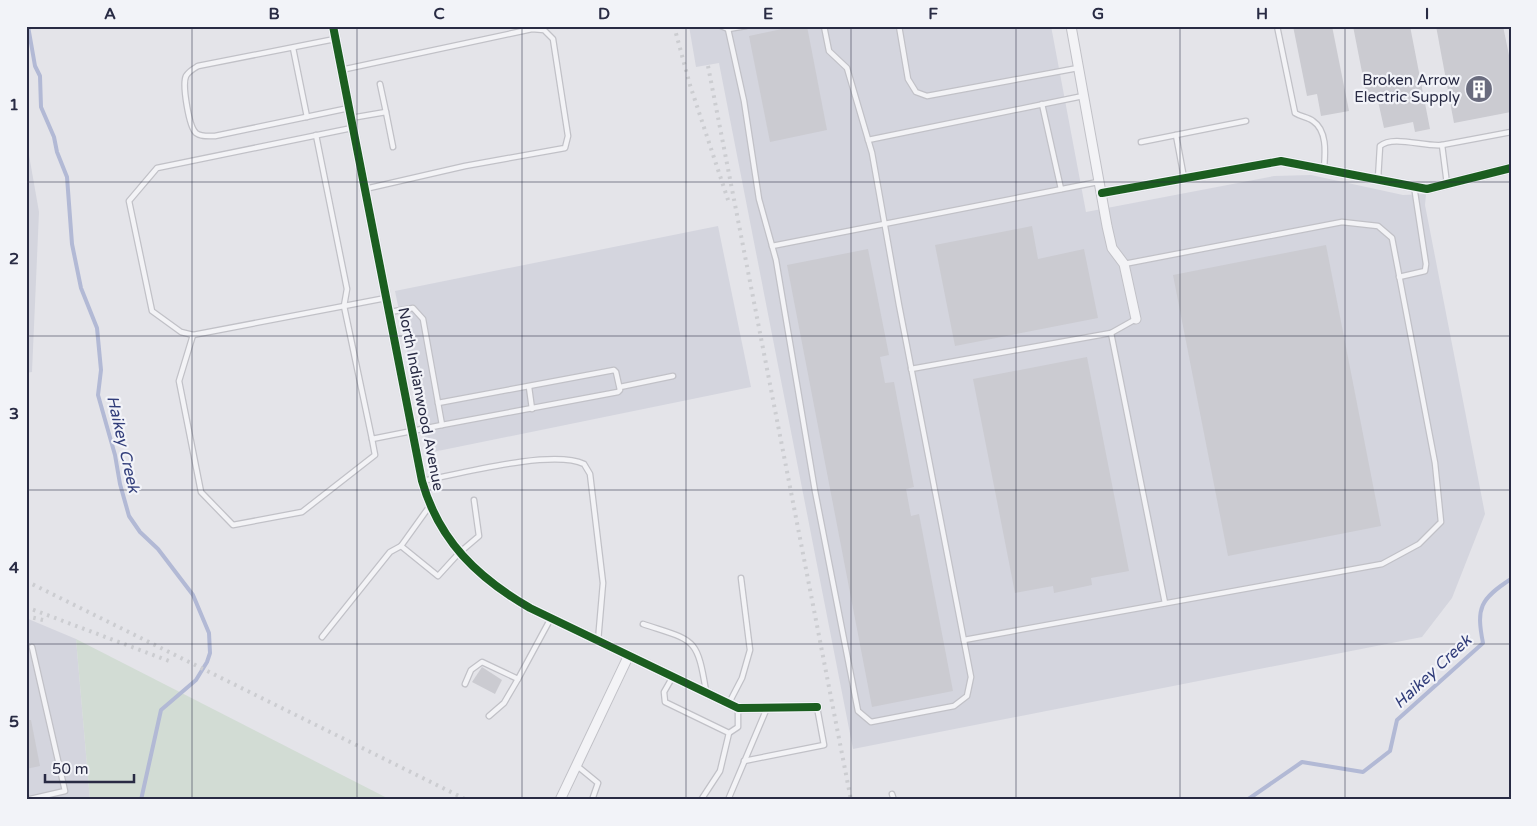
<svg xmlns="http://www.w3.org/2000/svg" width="1537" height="826" viewBox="0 0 1537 826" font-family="'Varela Round',sans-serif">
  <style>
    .built { fill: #d4d5de }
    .green { fill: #d2dcd4 }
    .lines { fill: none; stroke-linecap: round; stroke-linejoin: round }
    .stream { stroke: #b2b9d5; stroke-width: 4 }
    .building { fill: #cbcbd1 }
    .service-casing { stroke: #c1c1c7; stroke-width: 7 }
    .minor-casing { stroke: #c1c1c7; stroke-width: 11 }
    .service { stroke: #f3f3f6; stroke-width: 4.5 }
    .minor { stroke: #f3f3f6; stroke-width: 9 }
    .rail { stroke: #cccdd1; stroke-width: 4; stroke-dasharray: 2.5 5; stroke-linecap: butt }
    .cycleway-casing { stroke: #f2f3f8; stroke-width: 11 }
    .cycleway { stroke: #1b5e20; stroke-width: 8 }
    .grid { fill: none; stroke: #292b44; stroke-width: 1; stroke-opacity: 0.55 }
    .labels { text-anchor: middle; stroke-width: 4.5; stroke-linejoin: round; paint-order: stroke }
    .poi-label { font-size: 15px; fill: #292b44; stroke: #f2f3f8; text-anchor: end }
    .street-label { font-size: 15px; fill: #292b44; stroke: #f2f3f8 }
    .water-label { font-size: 16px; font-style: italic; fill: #313d7a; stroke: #f2f3f8 }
    .neatline { fill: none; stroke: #292b44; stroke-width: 2 }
    .grid-label { font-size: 16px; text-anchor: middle; font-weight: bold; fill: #292b44 }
  </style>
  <rect width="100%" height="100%" fill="#e4e4e9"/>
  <g class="built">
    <path d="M689,26h362l35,186 188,-36 37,-1 92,20 23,-1 -1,11 60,309 -33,84 -30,39 -569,112 -134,-686 -23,4z"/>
    <path d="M26,138l13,74 -7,160 -6,1z"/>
    <path d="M718,226l33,161 -323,66 -33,-162z"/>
    <path d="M26,618l50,21 14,161h-64z"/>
  </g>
  <path class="green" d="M76,639l315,161h-301z"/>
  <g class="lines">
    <g class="stream">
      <path d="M28,26l7,40 5,10 1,31 13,30 3,15 10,25 5,67 9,44 16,40 4,42 -3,25 17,60 5,29 9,32 11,16 18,17 35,46 16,38 1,20 -3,9 -11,18 -35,30 -20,90"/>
      <path d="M1247,800l55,-38 61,10 27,-21 7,-31 86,-77c-7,-35 -3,-44 28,-64"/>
    </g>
  </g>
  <g class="building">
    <path d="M796,26h11l20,104 -57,12 -21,-106z"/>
    <path d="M1293,26h39l17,85 -28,5 -4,-22 -10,2z"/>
    <path d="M1353,26h57l20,103 -15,3 -2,-10 -29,6 -6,-27 -10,2z"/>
    <path d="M1436,26h67l8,39v47l-57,11z"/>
    <path d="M1032,226l6,33 46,-10 14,69 -143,28 -20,-101z"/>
    <path d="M1326,245l55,281 -153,30 -55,-281z"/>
    <path d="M868,249l21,106 -9,2 5,26 9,-1 20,105 -8,2 5,27 8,-2 34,177 -81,16 -85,-442z"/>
    <path d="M1087,357l42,214 -38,7 1,7 -38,8 -1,-7 -38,7 -42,-214z"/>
    <path d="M482,667l20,13 -7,14 -23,-12z"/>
    <path d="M26,720h5l9,46 -14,3z"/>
  </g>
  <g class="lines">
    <g class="service-casing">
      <g id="service">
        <path d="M721,26l7,3 16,72 15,98 17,61 39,231 43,220 13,11 83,-16 13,-10 4,-19 -72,-372 -27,-152 -25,-85 -18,-17 -5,-25"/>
        <path d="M899,26l9,53 8,13 11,4 151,-28"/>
        <path d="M1277,26l18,87c6,4 13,4 18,8 15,10 12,34 11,48"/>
        <path d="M728,29l18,-3"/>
        <path d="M335,39l-137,27c-5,3 -9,5 -12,10 -4,9 3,51 10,57 5,4 12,3 19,3l134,-28"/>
        <path d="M293,48l14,69"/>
        <path d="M341,70l191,-41 12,1 9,9 15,97 -3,12 -100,18 -100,23"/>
        <path d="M380,84l6,28"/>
        <path d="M1042,104l19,85"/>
        <path d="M351,118l35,-6 7,35"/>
        <path d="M352,128l-195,40 -28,33 23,110 29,21 12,3 193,-37"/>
        <path d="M316,135l31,154 -3,17 28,133 70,-14 -19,-106 -10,-11 -23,4"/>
        <path d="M1176,135l8,43"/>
        <path d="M868,140l215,-44"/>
        <path d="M1141,142l105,-21"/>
        <path d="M1442,145l69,-13"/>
        <path d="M1378,179l2,-33c13,-11 44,1 62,-1l5,39"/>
        <path d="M772,246l326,-64"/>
        <path d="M1399,277l26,-6 1,-7 -12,-78"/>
        <path d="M1111,333l54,270"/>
        <path d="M193,335l-14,46 22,111 32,33 69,-13 73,-57 -3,-16"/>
        <path d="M911,369l200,-36 25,-14"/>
        <path d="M529,387l3,22"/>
        <path d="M620,387l53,-11"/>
        <path d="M438,403l176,-33 2,2 4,18 -2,2 -176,33"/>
        <path d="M422,481c37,-7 130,-32 162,-17l6,10 13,109 -5,58"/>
        <path d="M429,507l-28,39 37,30 21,-23 20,-17 -5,-36"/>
        <path d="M643,624c51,17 54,12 63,67"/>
        <path d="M322,637l68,-85 11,-6"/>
        <path d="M964,640l418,-76 37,-20 22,-22 -6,-59 -43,-225 -14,-12 -36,-4 -218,42"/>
        <path d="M672,678l-8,14 1,10 64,31 9,-6v-19"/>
        <path d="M465,684l6,-14 11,-8 36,17 33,-61"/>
        <path d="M729,703l13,-25 8,-28 -9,-72"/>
        <path d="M489,716l15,-13 14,-24"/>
        <path d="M744,761l80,-16 -7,-38"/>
        <path d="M576,765l22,18 -6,17"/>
        <path d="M892,794l2,6"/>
        <path d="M26,800l39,-9 -33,-144"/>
        <path d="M701,800l19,-29 9,-38"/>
        <path d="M728,800l39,-92"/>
      </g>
    </g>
    <g class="minor-casing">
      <g id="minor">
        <path d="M333,26l89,455c17,60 56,97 108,127l208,100 79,-1"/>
        <path d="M1071,26l36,200 5,22 12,16 12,55"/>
        <path d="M1102,193l179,-32 146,28 84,-21"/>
        <path d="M560,800l68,-143"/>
      </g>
    </g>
    <use href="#service" class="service"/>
    <use href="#minor" class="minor"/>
    <g class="rail">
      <path d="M674,26l16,59 39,118"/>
      <path d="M708,66l143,734"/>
      <path d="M26,581l441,219"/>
      <path d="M26,607l143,54"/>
      <path d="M26,616l21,5"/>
    </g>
    <g class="cycleway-casing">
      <g id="cycleway">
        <path d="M333,26l89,455c17,60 56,97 108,127l208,100 79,-1"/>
        <path d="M1102,193l179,-32 146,28 84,-21"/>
      </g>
    </g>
    <use href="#cycleway" class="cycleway"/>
  </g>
  <path class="grid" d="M192,26v774M357,26v774M522,26v774M686,26v774M851,26v774M1016,26v774M1180,26v774M1345,26v774M26,182h1485M26,336h1485M26,490h1485M26,644h1485"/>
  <defs>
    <g id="building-disc" transform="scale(1.4375)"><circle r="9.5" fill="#6a6c7e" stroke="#f2f3f8"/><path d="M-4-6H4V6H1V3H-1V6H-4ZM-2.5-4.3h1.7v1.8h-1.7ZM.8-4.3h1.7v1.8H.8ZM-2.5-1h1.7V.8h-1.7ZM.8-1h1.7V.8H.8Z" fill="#fff"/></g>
  </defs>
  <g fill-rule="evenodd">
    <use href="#building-disc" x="1479" y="89"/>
  </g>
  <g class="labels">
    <g class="poi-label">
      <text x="1460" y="85">Broken Arrow<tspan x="1460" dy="17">Electric Supply</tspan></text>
    </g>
    <g class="street-label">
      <text transform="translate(421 399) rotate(79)" y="5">North Indianwood Avenue</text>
    </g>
    <g class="water-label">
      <text transform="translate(124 444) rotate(77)" y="6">Haikey Creek</text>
      <text transform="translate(1432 671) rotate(-43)" y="6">Haikey Creek</text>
    </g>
  </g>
  <rect width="1537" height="826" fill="none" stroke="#f2f3f8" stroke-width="55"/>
  <path d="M45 774v8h89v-8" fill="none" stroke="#292b44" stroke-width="2.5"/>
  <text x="52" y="774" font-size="15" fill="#292b44" stroke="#f2f3f8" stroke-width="4" paint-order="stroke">50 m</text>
  <rect x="28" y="28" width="1482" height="770" class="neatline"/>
  <g class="grid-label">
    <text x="110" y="19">A</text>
    <text x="274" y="19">B</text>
    <text x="439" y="19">C</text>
    <text x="604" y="19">D</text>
    <text x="768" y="19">E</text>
    <text x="933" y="19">F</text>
    <text x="1098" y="19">G</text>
    <text x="1262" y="19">H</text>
    <text x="1427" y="19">I</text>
    <text x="14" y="110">1</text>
    <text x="14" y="264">2</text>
    <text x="14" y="419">3</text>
    <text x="14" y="573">4</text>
    <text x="14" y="727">5</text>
  </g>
</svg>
